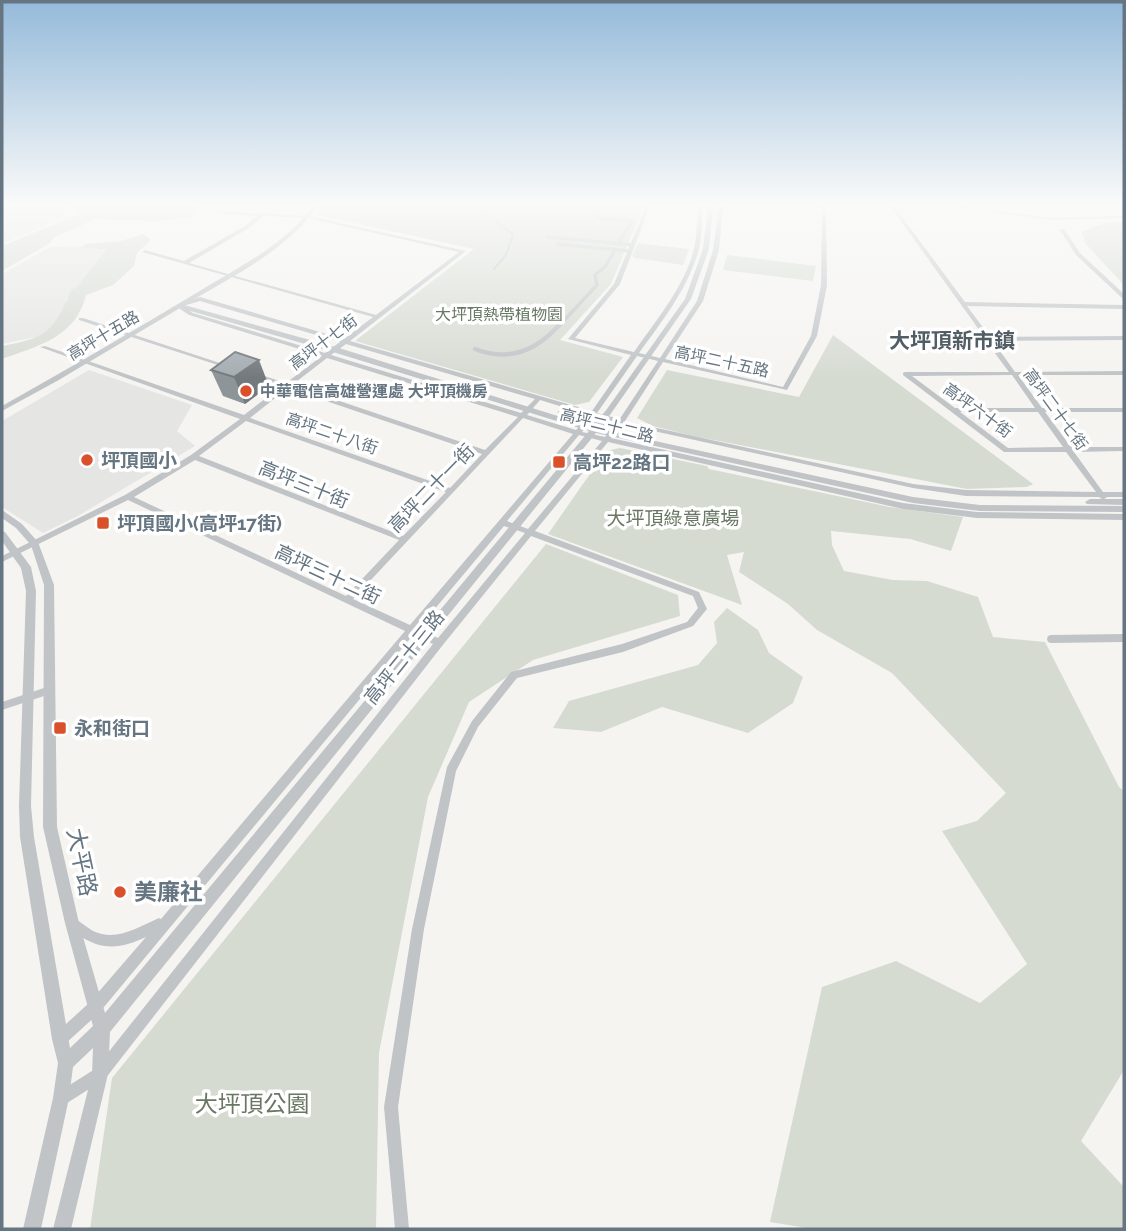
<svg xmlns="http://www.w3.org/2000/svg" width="1126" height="1231" viewBox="0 0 1126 1231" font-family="Raleway,'Noto Sans TC',sans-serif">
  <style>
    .built { fill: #e5e6e4 }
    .green { fill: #d6dbd2 }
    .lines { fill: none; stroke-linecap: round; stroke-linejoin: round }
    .stream { stroke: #b6c2c6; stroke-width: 2 }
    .pedestrian-far1 { stroke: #c0c4c7; stroke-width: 3.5 }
    .pedestrian { stroke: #c0c4c7; stroke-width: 4.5 }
    .minor { fill: #c0c4c7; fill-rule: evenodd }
    .tertiary { fill: #c0c4c7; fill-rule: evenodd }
    .wall { fill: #8e9599 }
    .shaded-wall { fill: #74797d }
    .building { fill: #a5adb2; stroke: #74797d; stroke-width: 2 }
    .poi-dot { fill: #da502b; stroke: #fff; stroke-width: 2.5 }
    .labels { text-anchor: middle; stroke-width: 7; stroke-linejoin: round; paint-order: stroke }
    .far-park-label { font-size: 16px; fill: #687863; stroke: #fff }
    .far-street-label { font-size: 16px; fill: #657581; stroke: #fff }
    .far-poi-label { font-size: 16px; font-weight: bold; fill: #657581; stroke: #fff; text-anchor: start }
    .poi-label { font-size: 19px; font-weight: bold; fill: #657581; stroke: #fff; text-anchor: start }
    .street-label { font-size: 19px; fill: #657581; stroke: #fff }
    .park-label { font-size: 19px; fill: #687863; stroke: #fff }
    .far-district-label { font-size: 21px; font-weight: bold; fill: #525e66; stroke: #fff }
    .near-street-label { font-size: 23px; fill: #657581; stroke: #fff }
    .near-poi-label { font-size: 23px; font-weight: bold; fill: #657581; stroke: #fff; text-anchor: start }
    .near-park-label { font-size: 23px; fill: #687863; stroke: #fff }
  </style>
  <rect width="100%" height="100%" fill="#f5f4f1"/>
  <g class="built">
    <path d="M2,206h65l7,7 -72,31z"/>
    <path d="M116,246l-39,47 -11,6 1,9 -21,27 -44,9v-70l48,-27z"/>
    <path d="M89,370l103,35 -15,26 18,15 -117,70 -35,17 -41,-26v-86z"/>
  </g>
  <g class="green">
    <path d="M73,206h124l-2,11 -39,4 -61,-2 -40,18 -5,6 -48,28v-25l77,-32z"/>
    <path d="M322,206h322l-33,78 -51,56 63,17 -34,45 -14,3 -220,-64 119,-92 -157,-34z"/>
    <path d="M1124,222v63l-39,-42 -3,-11 21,-9z"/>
    <path d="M143,234l8,6 -14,13 -3,13 -21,19 -27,10c-10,42 -48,51 -84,64v-13c44,-8 52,-14 69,-56l6,-3 30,-38 -25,-1 3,-4 36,-3z"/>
    <path d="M638,243l50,6h1l-6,16 -48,-7 -3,-2z"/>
    <path d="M727,255l89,11 -3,15 -90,-11z"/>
    <path d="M833,335l200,149 -6,3 -60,2 -274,-53 -40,-10 -16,-8 30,-48 132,27z"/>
    <path d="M620,448l87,18 2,3 181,38 73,10 -12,34 -41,-12 -79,-8 1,14 12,26 49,9 34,1 51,16 15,40 52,5 74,145 5,4v279l-43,71 43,46v42h-311l-43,-7 52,-235 74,-26 84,42 47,-39 -85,-133 35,-10 29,-28 -114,-120 -75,-43 -29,-26 -49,-32 5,-20 -17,3 15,50 -194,-71 58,-83z"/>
    <path d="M546,544l132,51 2,21 -147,44 -64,42 -41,95 -49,256 -3,176h-286l22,-151z"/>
    <path d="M727,608l31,22 11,23 34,24 -10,26 -45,30 -86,-26 -61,25 -48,-4 16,-27 129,-36 19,-22 -3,-21z"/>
  </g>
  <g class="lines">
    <path class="stream" d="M480,206l5,8 28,20 -7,21 -12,14"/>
    <g class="pedestrian-far1">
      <path d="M597,206l1,12 34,3 -14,23"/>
      <path d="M548,237l85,8"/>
      <path d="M558,244l72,7"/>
      <path d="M558,327l39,-42 -2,-10 10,-8 10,-17"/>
    </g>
    <path class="pedestrian" d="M475,349c33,13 61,2 84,-24"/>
    <g class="minor">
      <path d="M646,206h4l-30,78 -45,54 59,14c22,-32 50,-64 60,-103 3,-14 3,-29 5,-43h4c-1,14 -1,30 -4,43 -11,40 -37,72 -60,104l21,5 37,-57 16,-51 6,-44h4l-4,44 -16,51 -38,58 118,28 28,-51 10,-51 1,-77 -10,-1v-1h12l2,1 1,78 -10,51 -30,54 -124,-28 -38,59 288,63 53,6 130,2 -30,-40h-62l-101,-77v-2l2,-1h104l-24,-32v-2l-95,-132h4l71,96 159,3v4l-157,-3 23,31 134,-1v4l-131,1 22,31 109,-1v4h-106l24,33h82v4h-79l26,35h53v4l-50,1 29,40h21v5h-17l-4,3 -4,-3 -133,-1 -53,-8 -291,-64 -11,14 292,65 74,9 147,2v6l-147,-2 -74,-9 -295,-67 -73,89 164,61 8,17 -14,17 -70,26 -106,26 -39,49 -22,44 -32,158 -26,178 11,122h-14l-11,-122 28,-178 35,-162 25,-46 39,-49 111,-28 65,-22 11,-14 -5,-12 -162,-60 -89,110 -337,433 -38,24 -5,2 -5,-2 -2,-5 2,-5 38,-24 338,-425 -20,-9 -314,378 -34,31 -5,2 -5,-2 -2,-5 2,-5 34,-31 57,-66c-21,10 -40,14 -61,2 -7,-4 -13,-8 -17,-15l2,-4 4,-2c7,4 12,9 19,13 24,11 45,-4 66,-13l2,1 244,-288 -277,-131 -126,62v-6l123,-61 66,-40 49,-36 -200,-72 5,-1 199,69 38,-29 -28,-10v-2h4l28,9 36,-27 -133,-41 -12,-8v-2l23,-8 144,42 29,-22 -231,-65 3,-2 39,11 61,-35 12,-10 -42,-3v-2h2l91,5 158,35 -116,90 242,70 39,-56 -63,-16 46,-55zM263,216l45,2 151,34 -83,63 -187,-52 60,-35zM200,301l140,41 -15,11 -132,-40 -10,-7zM346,344l189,55 -14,14 -190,-58zM637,356l21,5 -37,56 -2,2 -22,-6zM327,358l191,59 -33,33 -193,-65zM1012,375l23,33h-80l-43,-32zM288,388l194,66 -32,34 -200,-70zM540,400l49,15 -13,15 -49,-15zM960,412h78l25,35 -55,1zM595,416l21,7 -11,14 -23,-5zM523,418l50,16 -163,191 -57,-26zM246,421l200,71 -43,44 -204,-80zM579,435l23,6 -74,88 -21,-8zM195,460l204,80 -53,56 -212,-99zM504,526l21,7 -87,105 -20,-9z"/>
      <path d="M951,206h9l91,12 73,-2v2l-73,2z"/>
      <path d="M1060,229h4l16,24 44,41v5l-2,-1 -46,-43 -16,-25z"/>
      <path d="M79,318h4l149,49 -5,1 -148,-48z"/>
      <path d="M1124,634v8l-73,1 -3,-1 -1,-3 1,-3 3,-1z"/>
      <path d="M47,687l3,1 2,3 -2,3 -48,16v-8z"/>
    </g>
    <g class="tertiary">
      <path d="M313,206h5c-33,46 -87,71 -134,99l155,43 254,79 2,-3 -38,-12 4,-2 37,10 9,-11 78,-110 18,-50 5,-43h5l-4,43 -18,50 -86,123 4,1v4l-7,-1 -2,3 313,68 67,8 144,1v6l-144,-1 -67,-8 -317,-70 -486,599 -2,42 -37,155h-18l39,-155 1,-26 -20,19 -4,31 -28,131h-18l30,-131 5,-35 -6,-24 -32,-202 -1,-31 7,-215 -5,-23 -19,-27v-10l3,1 26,35 5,24 -5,215 3,31 36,211 23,-22 -28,-103 -22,-96 1,-242 -13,-40 -15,-17 -14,-10v-8l20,14 16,18 16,43 3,242 22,96 26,90 484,-582 -256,-79 -153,-44 -123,73 -55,30v-5c64,-36 128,-73 191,-111 42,-26 90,-48 120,-89z"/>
      <path d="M1090,499h34v6l-37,-1 -2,-2z"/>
    </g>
  </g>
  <path class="wall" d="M211,370l58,16 -24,18 -22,-8z"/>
  <path class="shaded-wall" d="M259,360l10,26 -24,18 -11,-27z"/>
  <path class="building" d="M235,352l24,8 -25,17 -23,-7z"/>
  <linearGradient id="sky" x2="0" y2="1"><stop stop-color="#94bada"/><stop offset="0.54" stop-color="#fafaf9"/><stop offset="1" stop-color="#fafaf9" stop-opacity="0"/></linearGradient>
  <rect width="1126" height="378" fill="url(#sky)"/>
  <g class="poi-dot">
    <circle cx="246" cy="391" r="7"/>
    <circle cx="87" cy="460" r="7"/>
    <rect x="552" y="455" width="14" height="14" rx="3.5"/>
    <rect x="96" y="516" width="14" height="14" rx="3.5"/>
    <rect x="53" y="721" width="14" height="14" rx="3.5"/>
    <circle cx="120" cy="892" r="7"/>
  </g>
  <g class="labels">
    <g class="far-park-label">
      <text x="499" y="320">大坪頂熱帶植物園</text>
    </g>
    <g class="far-street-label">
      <text transform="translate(103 335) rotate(-31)" y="6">高坪十五路</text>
      <text transform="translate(323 342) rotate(-37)" y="6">高坪十七街</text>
      <text transform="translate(722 361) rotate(12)" y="6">高坪二十五路</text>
      <text transform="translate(1056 409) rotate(54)" y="6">高坪二十七街</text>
      <text transform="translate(978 410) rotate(36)" y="6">高坪六十街</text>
      <text transform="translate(607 425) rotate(14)" y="6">高坪二十二路</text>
      <text transform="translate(332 433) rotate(19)" y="6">高坪二十八街</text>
    </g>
    <g class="far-poi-label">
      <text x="260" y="397">中華電信高雄營運處 大坪頂機房</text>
    </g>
    <g class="poi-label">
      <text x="101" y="467">坪頂國小</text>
      <text x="573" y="469">高坪22路口</text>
      <text x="117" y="530">坪頂國小(高坪17街)</text>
      <text x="74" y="735">永和街口</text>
    </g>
    <g class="street-label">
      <text transform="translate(304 484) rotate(22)" y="7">高坪三十街</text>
      <text transform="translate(431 488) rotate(-46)" y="7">高坪二十一街</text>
      <text transform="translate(328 574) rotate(25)" y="7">高坪三十二街</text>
      <text transform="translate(404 657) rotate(-51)" y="7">高坪二十三路</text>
    </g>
    <g class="park-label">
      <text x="673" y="525">大坪頂綠意廣場</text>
    </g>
    <g class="far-district-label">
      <text x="952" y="348">大坪頂新市鎮</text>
    </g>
    <g class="near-street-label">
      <text transform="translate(82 862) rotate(78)" y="8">大平路</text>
    </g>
    <g class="near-poi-label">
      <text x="134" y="900">美廉社</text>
    </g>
    <g class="near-park-label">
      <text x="252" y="1112">大坪頂公園</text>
    </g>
  </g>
  <rect width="1126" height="1231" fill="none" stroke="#657581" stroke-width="7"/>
</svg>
